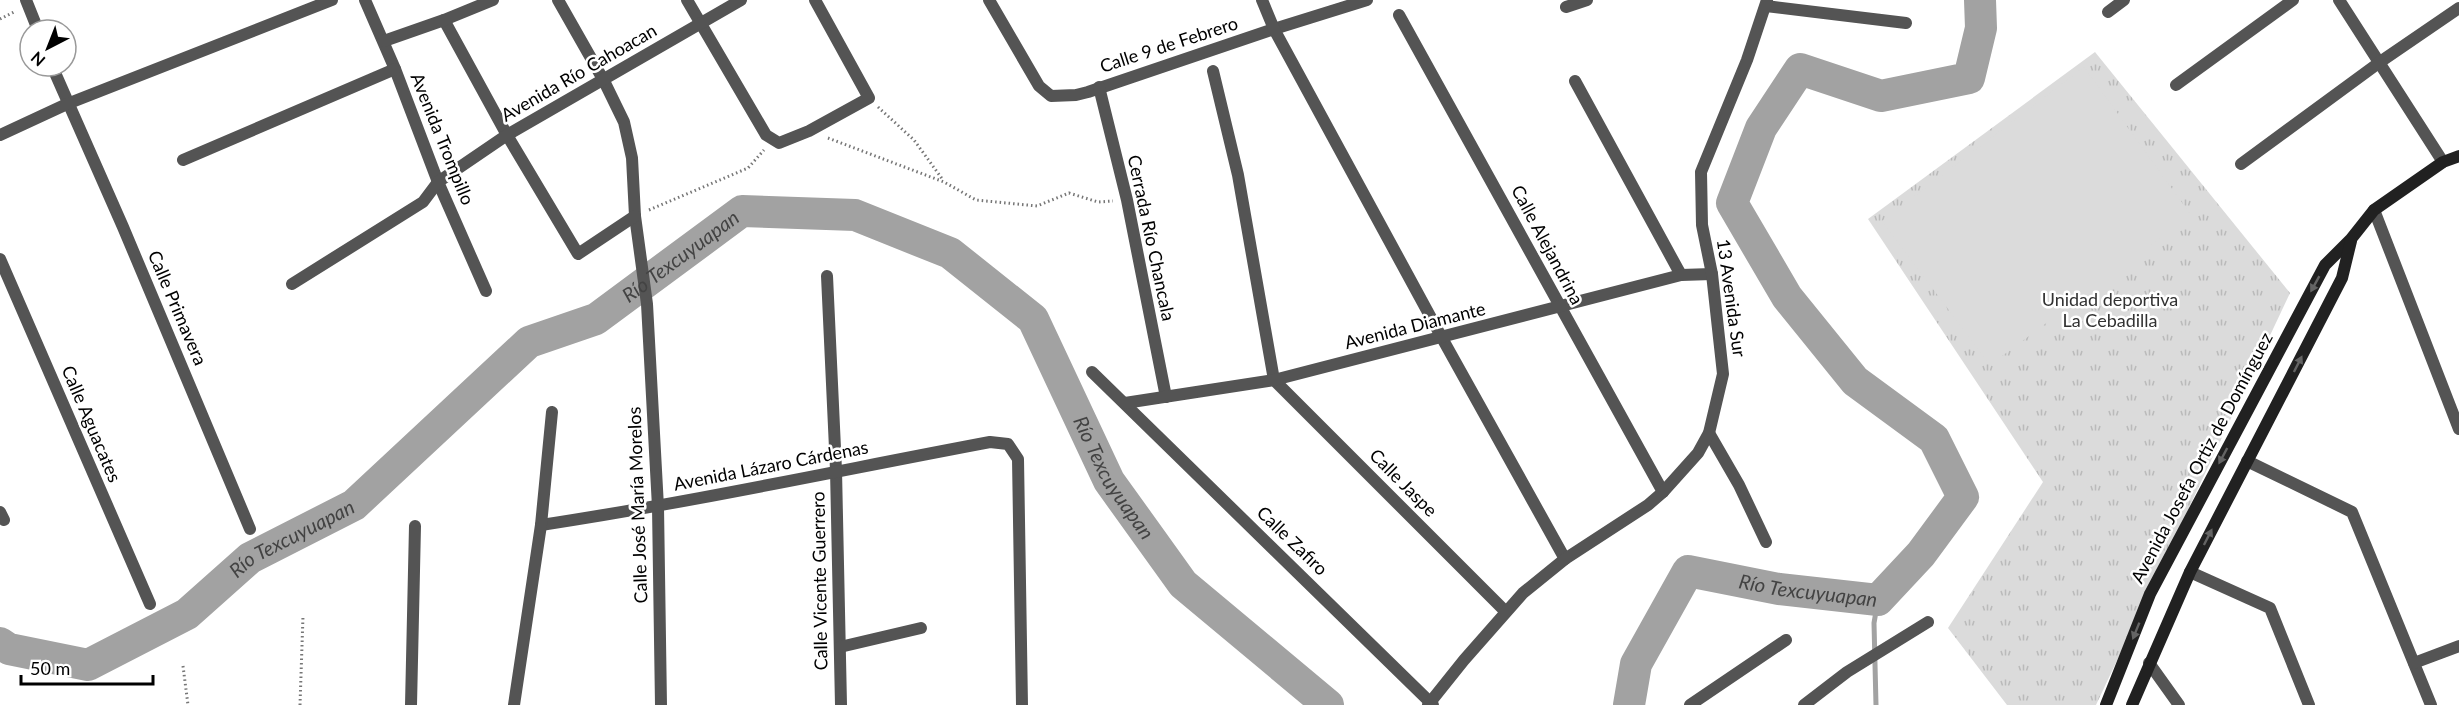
<svg xmlns="http://www.w3.org/2000/svg" width="2459" height="705" viewBox="0 0 2459 705" font-family="Lato,sans-serif">
  <style>
    .park { fill: url(#park-tufts) }
    .pitch { fill: #dbdbdb }
    .lines { fill: none; stroke-linecap: round; stroke-linejoin: round }
    .stream { stroke: #a2a2a2; stroke-width: 5 }
    .river { stroke: #a2a2a2; stroke-width: 32 }
    .path { stroke: #767676; stroke-width: 3; stroke-dasharray: 1.5 3; stroke-linecap: butt }
    .minor { stroke: #545454; stroke-width: 12 }
    .tertiary { stroke: #545454; stroke-width: 12 }
    .secondary { stroke: #212121; stroke-width: 12 }
    .oneway { fill: #646464 }
    .labels { text-anchor: middle; stroke-width: 5; stroke-linejoin: round; paint-order: stroke }
    .street-label { font-size: 18px; fill: #000; stroke: #fff }
    .park-label { font-size: 18px; fill: #323232; stroke: #fff }
    .water-label { font-size: 20px; font-style: italic; fill: #434343; stroke: #fff }
  </style>
  <defs>
    <pattern id="park-tufts" width="24" height="20" patternUnits="userSpaceOnUse" patternTransform="scale(1.5)"><rect width="24" height="20" fill="#dbdbdb"/><path d="M3 7l-1-3M5 7V3M7 7l1-3M15 17l-1-3M17 17v-4M19 17l1-3" fill="none" stroke="#bababa"/></pattern>
  </defs>
  <rect width="100%" height="100%" fill="#fff"/>
  <path class="park" d="M2095,52l195,241 -194,412h-89l-59,-77 95,-146 -175,-263z"/>
  <path class="pitch" d="M2084,67l107,148 -201,150 -108,-144z"/>
  <g class="lines">
    <path class="stream" d="M1876,705l-2,-82 4,-23"/>
    <g class="river">
      <path id="s1" d="M0,643l9,6 79,16 99,-51 63,-56 104,-53 175,-163 67,-23 146,-108 113,4 95,38 83,66 76,162 74,103 145,121"/>
      <path id="s2" d="M1629,705l7,-41 52,-93 91,18 99,11 43,-46 42,-57 -29,-58 -79,-58 -68,-84 -55,-94 29,-75 39,-59 81,27 88,-18 12,-50 -1,-28"/>
    </g>
    <g class="path">
      <path d="M0,19l16,-8"/>
      <path d="M878,107l36,33 29,40"/>
      <path d="M828,138l116,44 32,18 61,6 32,-13 29,9 15,-1"/>
      <path d="M649,210l99,-42 16,-18"/>
      <path d="M183,666l5,39"/>
      <path d="M300,705l3,-89"/>
    </g>
    <g class="minor">
      <path d="M26,0l12,30"/>
      <path d="M365,0l30,69 43,113 48,109"/>
      <path d="M558,0l46,81 20,41 8,36 3,58 12,88 11,203 3,198"/>
      <path d="M687,0l79,135 13,8 30,-12 60,-33 -54,-98"/>
      <path d="M989,0l50,86 12,10 25,-1 12,-3 186,-63 93,-29"/>
      <path d="M1262,0l12,29 168,309 123,221"/>
      <path d="M2339,0l104,162"/>
      <path d="M1766,6l140,17"/>
      <path d="M1566,7l21,-7"/>
      <path d="M2108,12l16,-12"/>
      <path d="M1399,15l264,477"/>
      <path d="M444,20l63,115 71,119 57,-38"/>
      <path d="M384,41l60,-21 49,-20"/>
      <path d="M52,66l71,161 127,302"/>
      <path d="M1213,71l25,104 36,205 231,231"/>
      <path d="M1575,81l106,194"/>
      <path d="M2176,85l117,-85"/>
      <path d="M1099,87l28,113 39,197"/>
      <path d="M0,135l67,-31 265,-104"/>
      <path d="M183,160l212,-91"/>
      <path d="M2241,164l139,-102 79,-54"/>
      <path d="M2374,210l85,219"/>
      <path d="M0,259l150,345"/>
      <path d="M827,276l9,194 5,235"/>
      <path d="M292,284l131,-82 15,-20 69,-47 234,-135"/>
      <path d="M1092,372l341,333"/>
      <path d="M1125,403l149,-23 407,-105 31,-1"/>
      <path d="M1709,433l30,52 27,57"/>
      <path d="M2247,461l105,51 79,193"/>
      <path d="M0,512l4,8"/>
      <path d="M541,525c151,-23 300,-55 449,-83l18,2 10,15 4,246"/>
      <path d="M2190,572l80,36 39,97"/>
      <path d="M840,647l81,-19"/>
      <path d="M2149,663l30,42"/>
      <path d="M2414,663l45,-17"/>
      <path d="M411,705l4,-179"/>
      <path d="M514,705l27,-180 11,-113"/>
      <path d="M1690,705l96,-65"/>
      <path d="M1804,705l43,-33 81,-50"/>
    </g>
    <path class="tertiary" d="M1428,705l36,-45 59,-67 42,-34 83,-54 15,-13 35,-39 11,-20 14,-59 -11,-100 -10,-49 -1,-53 46,-112 20,-60"/>
    <g class="secondary">
      <path d="M2106,705l44,-111 175,-329 26,-26 23,-29 69,-48 16,-6"/>
      <path d="M2132,705l58,-133 152,-294 9,-37"/>
    </g>
  </g>
  <defs><path id="oneway-solid" d="M-6-.8H1V-3.2L6.5 0L1 3.2V.8H-6Z" transform="scale(1.5)"/></defs>
  <g class="oneway">
    <use href="#oneway-solid" transform="translate(2315 284) rotate(119)"/>
    <use href="#oneway-solid" transform="translate(2298 364) rotate(-63)"/>
    <use href="#oneway-solid" transform="translate(2223 456) rotate(118)"/>
    <use href="#oneway-solid" transform="translate(2208 537) rotate(-63)"/>
    <use href="#oneway-solid" transform="translate(2136 631) rotate(112)"/>
  </g>
  <g class="labels">
    <g class="street-label">
      <text transform="translate(1169 45) rotate(-18)" y="6">Calle 9 de Febrero</text>
      <text transform="translate(579 73) rotate(-30)" y="6">Avenida Río Cahoacan</text>
      <text transform="translate(442 139) rotate(68)" y="6">Avenida Trompillo</text>
      <text transform="translate(1151 238) rotate(78)" y="6">Cerrada Río Chancala</text>
      <text transform="translate(1547 245) rotate(62)" y="6">Calle Alejandrina</text>
      <text transform="translate(1731 298) rotate(82)" y="6">13 Avenida Sur</text>
      <text transform="translate(177 308) rotate(67)" y="6">Calle Primavera</text>
      <text transform="translate(1415 326) rotate(-14)" y="6">Avenida Diamante</text>
      <text transform="translate(91 424) rotate(67)" y="6">Calle Aguacates</text>
      <text transform="translate(2202 458) rotate(-62)" y="6">Avenida Josefa Ortiz de Domínguez</text>
      <text transform="translate(771 466) rotate(-11)" y="6">Avenida Lázaro Cárdenas</text>
      <text transform="translate(1403 483) rotate(45)" y="6">Calle Jaspe</text>
      <text transform="translate(638 505) rotate(-92)" y="6">Calle José María Morelos</text>
      <text transform="translate(1292 541) rotate(44)" y="6">Calle Zafiro</text>
      <text transform="translate(820 581) rotate(-91)" y="6">Calle Vicente Guerrero</text>
    </g>
    <g class="park-label">
      <text x="2110" y="306">Unidad deportiva<tspan x="2110" dy="21">La Cebadilla</tspan></text>
    </g>
    <g class="water-label">
      <text dy="7" stroke="none"><textPath href="#s1" startOffset="819">Río Texcuyuapan</textPath></text>
      <text dy="7" stroke="none"><textPath href="#s1" startOffset="1395">Río Texcuyuapan</textPath></text>
      <text dy="7" stroke="none"><textPath href="#s1" startOffset="333">Río Texcuyuapan</textPath></text>
      <text dy="7" stroke="none"><textPath href="#s2" startOffset="270">Río Texcuyuapan</textPath></text>
    </g>
  </g>
  <g transform="translate(48 48) rotate(222)"><circle r="28" fill="#ffffff" stroke="#999999" stroke-width="1.5"/>
  <path d="M0-4.5L10 22L0 15L-10 22Z" fill="#000000"/>
  <text y="-9" font-size="16" font-weight="bold" text-anchor="middle" fill="#000000">N</text>
  </g>
  <path d="M21 675v9h132v-9" fill="none" stroke="#000000" stroke-width="3"/>
  <text x="30" y="675" font-size="18" fill="#000000" stroke="#ffffff" stroke-width="4.5" paint-order="stroke">50 m</text>
</svg>
